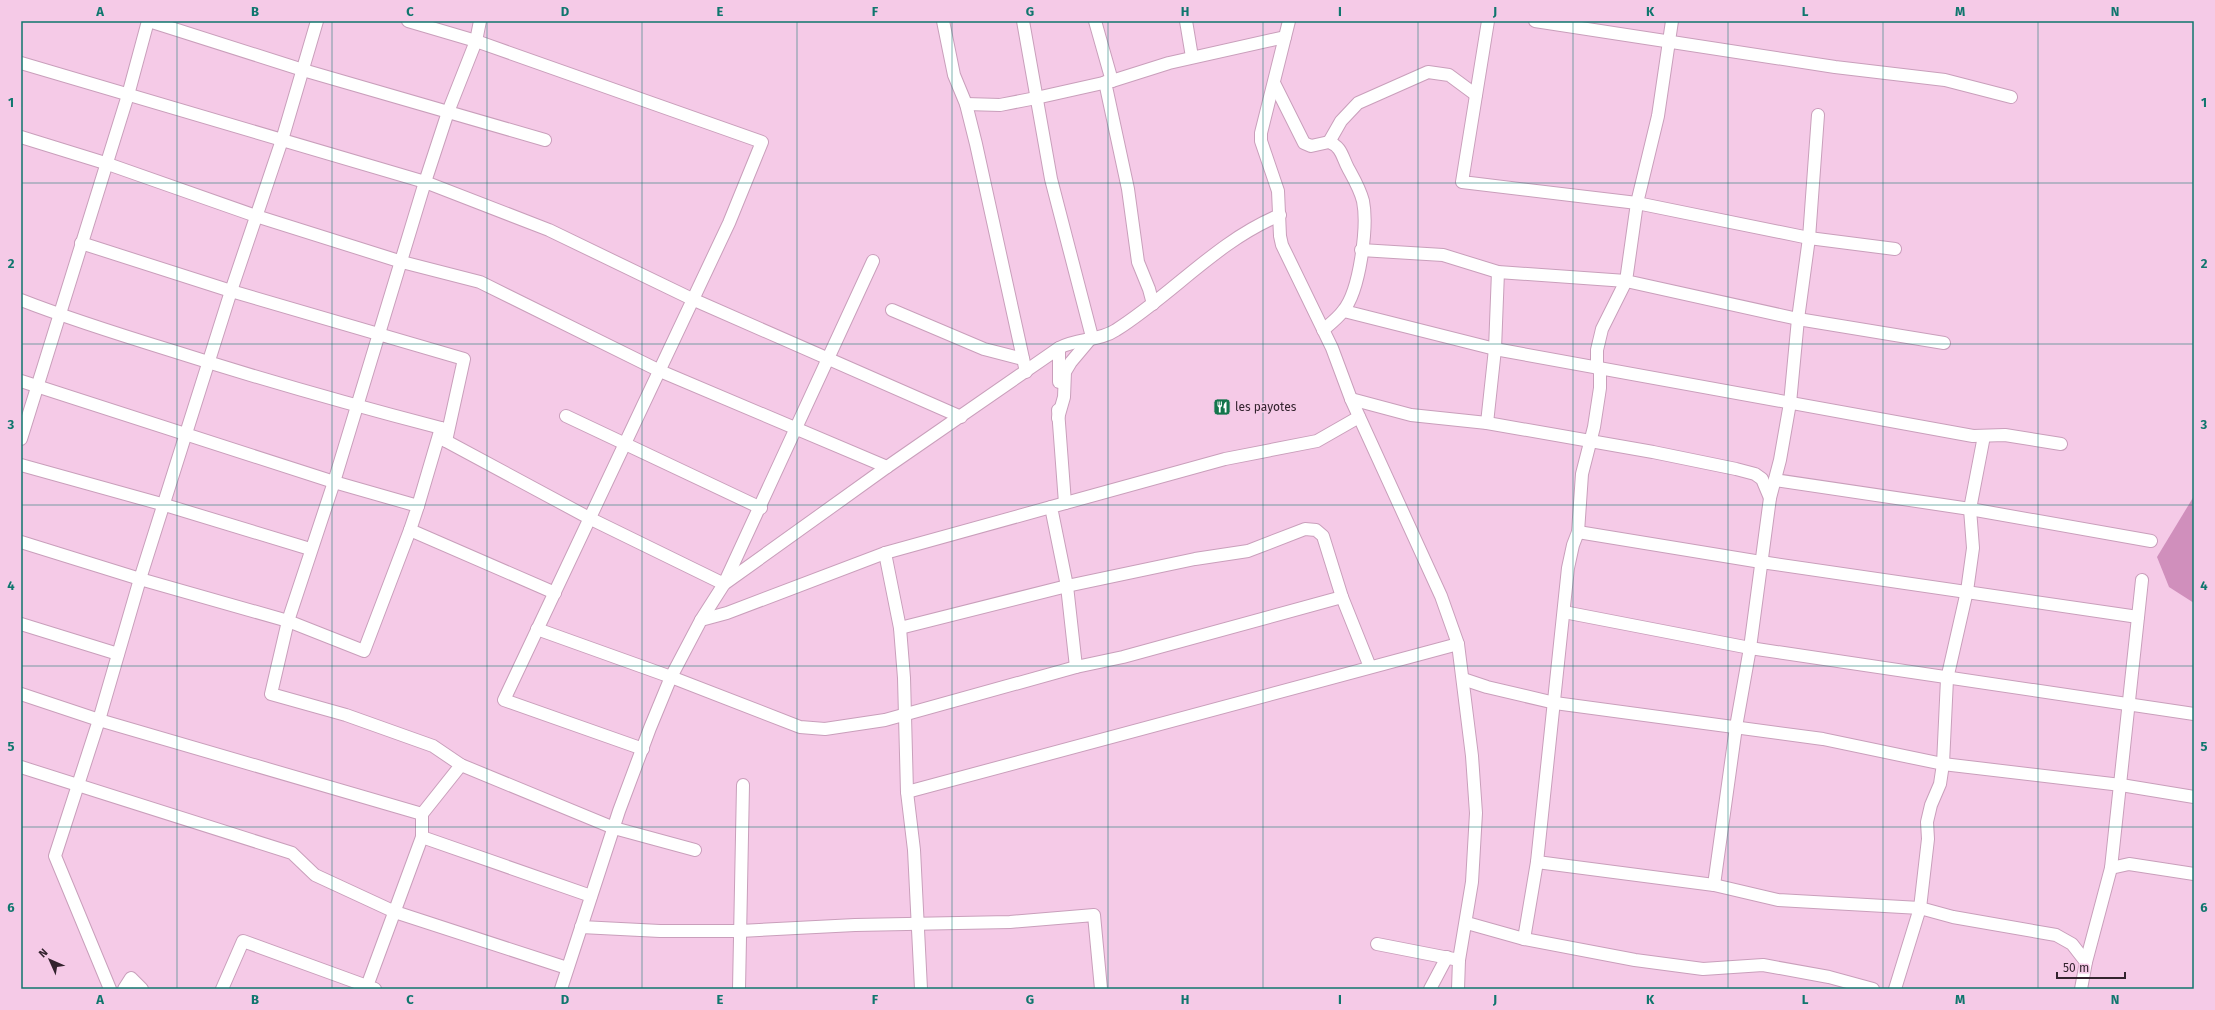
<svg xmlns="http://www.w3.org/2000/svg" width="2215" height="1010" viewBox="0 0 2215 1010" font-family="'Fira Sans',sans-serif">
  <style>
    .green { fill: #d08fbc }
    .lines { fill: none; stroke-linecap: round; stroke-linejoin: round }
    .minor-casing { stroke: #c99fbb; stroke-width: 14 }
    .minor { stroke: #fff; stroke-width: 12 }
    .grid { fill: none; stroke: #0f766e; stroke-width: 1; stroke-opacity: 0.55 }
    .labels { text-anchor: middle; stroke-width: 3; stroke-linejoin: round; paint-order: stroke }
    .poi-label { font-size: 12px; fill: #33232e; stroke: #f5cae7; text-anchor: start }
    .neatline { fill: none; stroke: #0f766e; stroke-width: 1.5 }
    .grid-label { font-size: 13px; text-anchor: middle; font-weight: bold; fill: #0f766e }
  </style>
  <rect width="100%" height="100%" fill="#f5cae7"/>
  <path class="green" d="M2194,496v107l-25,-16 -12,-30z"/>
  <g class="lines">
    <g class="minor-casing">
      <g id="minor">
        <path d="M149,21l154,49 242,70"/>
        <path d="M408,21l68,20 286,101 -33,81 -225,477 139,49"/>
        <path d="M480,21l-4,20 -28,71 -23,70 -91,300 -46,139 -17,73 75,21 87,31 28,19 153,63 81,22"/>
        <path d="M943,21l11,54 12,29 10,40 50,228"/>
        <path d="M1023,21l28,158 41,158 -21,25 -6,10 -1,25 -6,21"/>
        <path d="M1095,21l17,60"/>
        <path d="M1186,21l6,36"/>
        <path d="M1289,21l-28,112v8l17,50 2,45 2,9 50,103 19,51 90,197 17,48 14,112 4,57 -4,69 -13,78 -1,29"/>
        <path d="M1488,21l-26,161 175,21 172,35 86,11"/>
        <path d="M1535,21l300,46 110,13 66,17"/>
        <path d="M21,63l404,119 124,48 143,69 269,118"/>
        <path d="M1105,82l23,107 10,73 11,27 4,15"/>
        <path d="M1274,83l30,60 7,3 18,-4c13,5 13,15 19,26 6,11 12,21 15,33 5,25 -3,90 -20,110 -5,7 -13,13 -20,19"/>
        <path d="M966,104l34,1 36,-7 76,-17 57,-18 116,-26"/>
        <path d="M21,137l84,26 151,53 146,46 78,20 180,89 227,96"/>
        <path d="M1329,142l12,-21 17,-18 70,-31 21,3 27,20"/>
        <path d="M81,243l150,48 233,68 -18,82"/>
        <path d="M1361,250l82,5 55,17 128,9 172,38 146,24"/>
        <path d="M21,300c51,20 103,36 155,52 88,28 176,53 265,76l5,13 145,78 133,65 149,-323"/>
        <path d="M892,310l92,39 39,10"/>
        <path d="M1344,311l151,38 478,87 32,-1 56,9"/>
        <path d="M21,381l313,101 84,24 -8,24 145,63"/>
        <path d="M1059,382v-34"/>
        <path d="M1351,399l60,16 76,8 166,29 83,17 19,5 7,5 8,19"/>
        <path d="M1058,410l7,93"/>
        <path d="M566,416l195,92"/>
        <path d="M1359,417l-42,24 -92,18 -174,48 16,79 128,-27 53,-8 57,-22 11,1 7,6 19,61 28,70"/>
        <path d="M1487,423l8,-74 3,-77"/>
        <path d="M21,439l107,-344 20,-74"/>
        <path d="M21,465l144,40 145,44"/>
        <path d="M1775,480l195,29 181,32"/>
        <path d="M418,506l23,-78"/>
        <path d="M1578,532l183,30 377,55"/>
        <path d="M21,542l119,37 148,42 76,30 46,-121"/>
        <path d="M885,553l15,75 4,50 3,114 7,58 7,139"/>
        <path d="M1564,612l186,36 444,66"/>
        <path d="M701,620l23,-36 163,-117 172,-119c18,-10 41,-7 57,-18 57,-36 101,-89 164,-115"/>
        <path d="M21,624l97,30"/>
        <path d="M900,628l167,-42 9,81 47,-10 219,-60"/>
        <path d="M537,629l134,48 129,50 25,2 60,-9 191,-53"/>
        <path d="M1463,679l24,8 68,16 268,36 120,25 178,21 73,12"/>
        <path d="M21,694l78,26 323,94"/>
        <path d="M461,765l-39,49v23l169,59"/>
        <path d="M21,767l271,86 23,22 80,37 172,56"/>
        <path d="M907,792l551,-148"/>
        <path d="M1537,862l177,23 64,15 142,8 33,9 103,18 16,9 14,18"/>
        <path d="M2111,868l18,-4 65,10"/>
        <path d="M1714,885l22,-158 14,-79 20,-150 10,-38 10,-57 8,-84 11,-81 9,-123"/>
        <path d="M1467,923l57,16 111,21 68,9 60,-4 66,12 44,12"/>
        <path d="M581,927l79,4h80l115,-6 155,-3 84,-7 7,74"/>
        <path d="M1524,939l13,-77 31,-294 5,-23 5,-13 4,-58 12,-47 6,-39v-16l-3,-5v-17l5,-21 24,-48 11,-78 21,-87 14,-95"/>
        <path d="M1377,944l82,16"/>
        <path d="M110,989l-55,-133 44,-136 41,-141 91,-288 51,-151 35,-119"/>
        <path d="M124,989l7,-11 11,11"/>
        <path d="M222,989l21,-48 132,48"/>
        <path d="M366,989l56,-152"/>
        <path d="M561,989l58,-178 31,-83 21,-51 30,-57 26,-7 158,-60 166,-46"/>
        <path d="M739,989l4,-204"/>
        <path d="M1430,989l17,-32"/>
        <path d="M1895,989l25,-81 8,-69 -1,-17 4,-17 9,-21 3,-20 4,-85 20,-88 6,-43 -3,-39 14,-73"/>
        <path d="M2081,989l5,-27 25,-94 31,-288"/>
      </g>
    </g>
    <use href="#minor" class="minor"/>
  </g>
  <path class="grid" d="M177,21v968M332,21v968M487,21v968M642,21v968M797,21v968M952,21v968M1108,21v968M1263,21v968M1418,21v968M1573,21v968M1728,21v968M1883,21v968M2038,21v968M21,183h2173M21,344h2173M21,505h2173M21,666h2173M21,827h2173"/>
  <defs>
    <g id="restaurant-square" transform="scale(0.9)"><rect x="-9" y="-9" width="18" height="18" rx="4" fill="#14754c" stroke="#f5cae7"/><path d="M-5-6h1v4h1v-4h1v4h1v-4h1v5L-1.5 .5V6h-2V.5L-5-1ZM5-6V6H3V1.5H1.5Q1.5-4 5-6Z" fill="#fff"/></g>
  </defs>
  <g fill-rule="evenodd">
    <use href="#restaurant-square" x="1222" y="407"/>
  </g>
  <g class="labels">
    <g class="poi-label">
      <text x="1235" y="411">les payotes</text>
    </g>
  </g>
  <rect width="2215" height="1010" fill="none" stroke="#f5cae7" stroke-width="44"/>
  <g transform="translate(50 960) rotate(315)" stroke="#f5cae7" stroke-width="3" paint-order="stroke">
  <path d="M0-3L7 15L0 10L-7 15Z" fill="#33232e"/>
  <text y="-6" font-size="11" font-weight="bold" text-anchor="middle" fill="#33232e">N</text>
  </g>
  <path d="M2057 972v6h68v-6" fill="none" stroke="#33232e" stroke-width="2"/>
  <text x="2063" y="972" font-size="12" fill="#33232e" stroke="#f5cae7" stroke-width="3" paint-order="stroke">50 m</text>
  <rect x="22" y="22" width="2171" height="966" class="neatline"/>
  <g class="grid-label">
    <text x="100" y="16">A</text>
    <text x="255" y="16">B</text>
    <text x="410" y="16">C</text>
    <text x="565" y="16">D</text>
    <text x="720" y="16">E</text>
    <text x="875" y="16">F</text>
    <text x="1030" y="16">G</text>
    <text x="1185" y="16">H</text>
    <text x="1340" y="16">I</text>
    <text x="1495" y="16">J</text>
    <text x="1650" y="16">K</text>
    <text x="1805" y="16">L</text>
    <text x="1960" y="16">M</text>
    <text x="2115" y="16">N</text>
    <text x="11" y="107">1</text>
    <text x="2204" y="107">1</text>
    <text x="11" y="268">2</text>
    <text x="2204" y="268">2</text>
    <text x="11" y="429">3</text>
    <text x="2204" y="429">3</text>
    <text x="11" y="590">4</text>
    <text x="2204" y="590">4</text>
    <text x="11" y="751">5</text>
    <text x="2204" y="751">5</text>
    <text x="11" y="912">6</text>
    <text x="2204" y="912">6</text>
    <text x="100" y="1004">A</text>
    <text x="255" y="1004">B</text>
    <text x="410" y="1004">C</text>
    <text x="565" y="1004">D</text>
    <text x="720" y="1004">E</text>
    <text x="875" y="1004">F</text>
    <text x="1030" y="1004">G</text>
    <text x="1185" y="1004">H</text>
    <text x="1340" y="1004">I</text>
    <text x="1495" y="1004">J</text>
    <text x="1650" y="1004">K</text>
    <text x="1805" y="1004">L</text>
    <text x="1960" y="1004">M</text>
    <text x="2115" y="1004">N</text>
  </g>
</svg>
